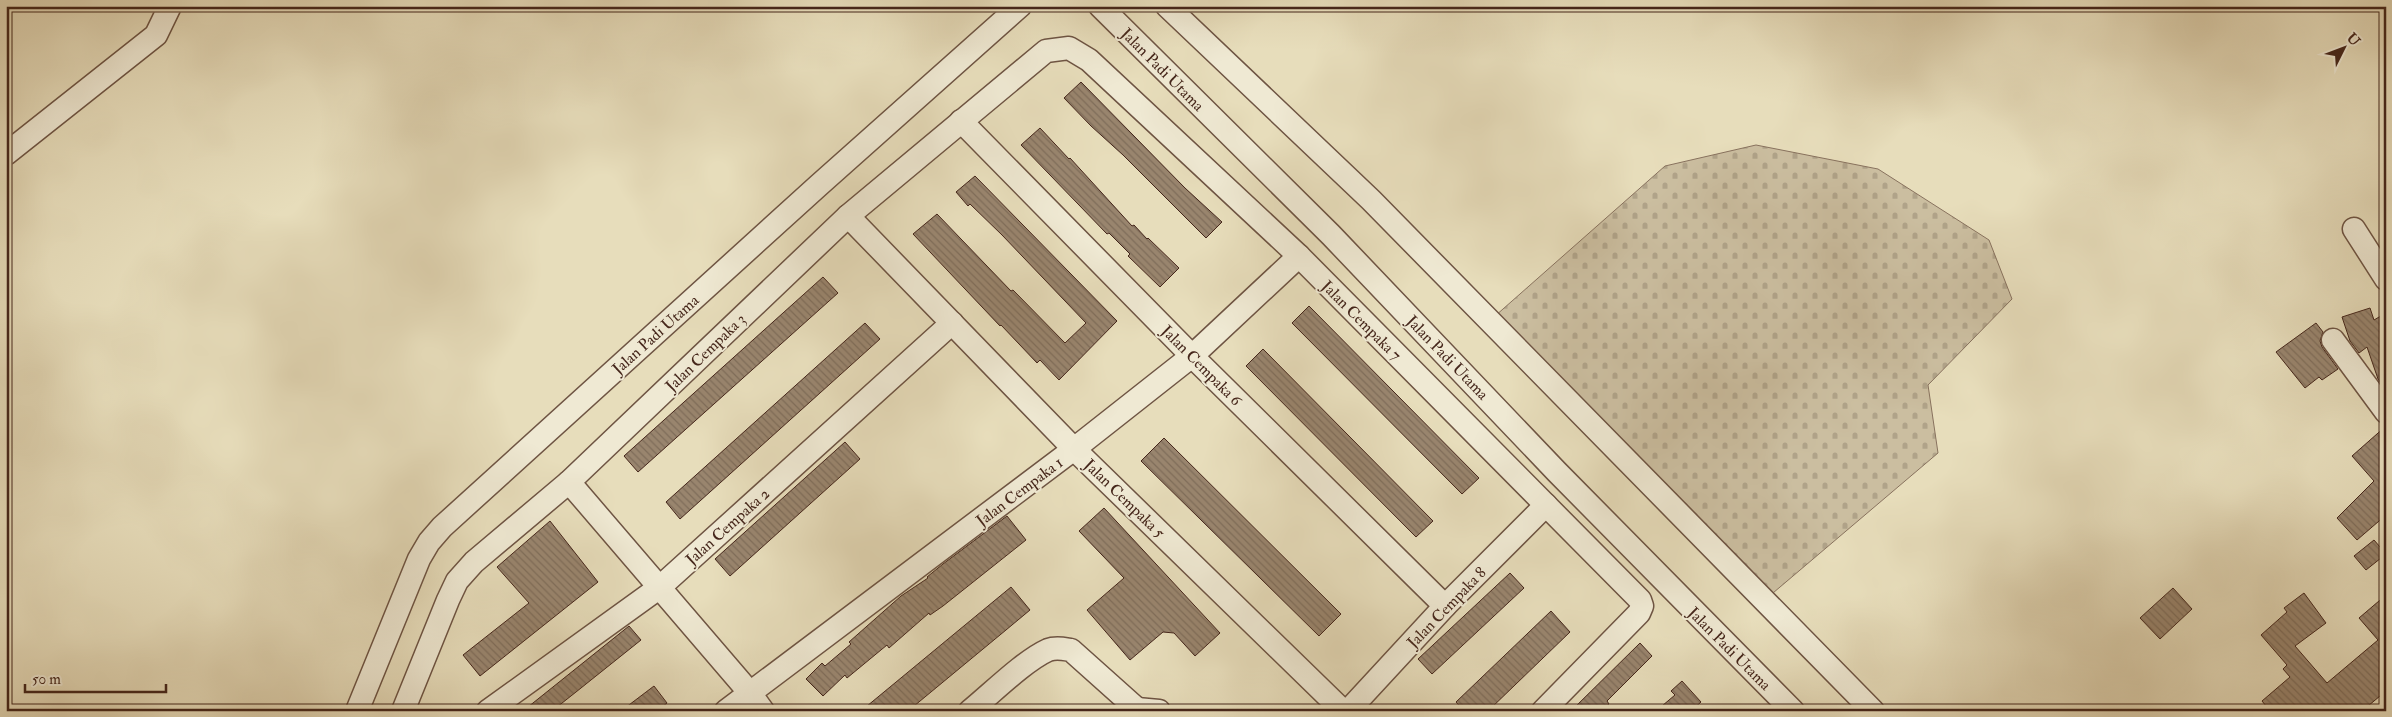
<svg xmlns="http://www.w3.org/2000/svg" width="2392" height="717" viewBox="0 0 2392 717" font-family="'IM FELL Double Pica',serif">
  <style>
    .cemetery { fill: url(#cemetery-stones); stroke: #88725e }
    .building { fill: url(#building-back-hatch); stroke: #45261b }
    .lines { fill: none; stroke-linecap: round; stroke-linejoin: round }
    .minor-casing { stroke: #6e5443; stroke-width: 25 }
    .minor { stroke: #efe9d3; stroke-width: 22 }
    .labels { text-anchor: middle; stroke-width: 4; stroke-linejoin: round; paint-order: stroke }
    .street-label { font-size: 16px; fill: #45261b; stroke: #efe9d3 }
  </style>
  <defs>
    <pattern id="cemetery-stones" width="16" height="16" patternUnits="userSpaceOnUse" patternTransform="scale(1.25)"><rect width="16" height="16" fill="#cbbea0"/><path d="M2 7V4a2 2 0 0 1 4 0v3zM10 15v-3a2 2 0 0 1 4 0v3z" fill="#b0a389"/></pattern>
    <pattern id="building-back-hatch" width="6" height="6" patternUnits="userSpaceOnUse" patternTransform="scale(1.25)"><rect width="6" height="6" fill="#99856e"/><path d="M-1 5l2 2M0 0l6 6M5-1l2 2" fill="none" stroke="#7f6d5a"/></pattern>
  </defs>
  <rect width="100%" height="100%" fill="#e7ddbb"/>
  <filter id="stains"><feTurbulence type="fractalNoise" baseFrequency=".004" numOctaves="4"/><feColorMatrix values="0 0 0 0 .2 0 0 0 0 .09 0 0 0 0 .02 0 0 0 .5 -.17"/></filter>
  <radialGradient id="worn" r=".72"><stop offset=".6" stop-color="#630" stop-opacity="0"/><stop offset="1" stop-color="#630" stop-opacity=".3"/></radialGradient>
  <path class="cemetery" d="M1756,145l122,24 111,71 23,59 -84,86 10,68 -178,151 -274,-280 179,-158z"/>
  <g class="building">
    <path d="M1081,82l104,106 37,34 -16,16 -83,-83 -32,-29 -27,-28z"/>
    <path d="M1040,128l29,31 1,-1 62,68 2,-1 13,14 1,-1 31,30 -19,19 -32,-31 2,-2 -21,-21 -2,1 -86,-89z"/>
    <path d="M975,176l142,145 -58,59 -19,-20 -3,3 -36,-38 -1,1 -87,-92 24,-20 74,77 2,-1 52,53 21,-20 -84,-88 -32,-31 -2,2 -12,-14z"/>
    <path d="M823,277l15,16 -200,179 -14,-16z"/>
    <path d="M1309,306l170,172 -17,16 -170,-171z"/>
    <path d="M2370,308l4,12 12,-7v77l-8,-11 -11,-32 -8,6 -9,-12 -8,-24z"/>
    <path d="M865,323l15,16 -200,180 -14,-17z"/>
    <path d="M2316,323l7,9 -3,9 2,6 16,22 -16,11 -3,-3 -14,11 -29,-36z"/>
    <path d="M1263,349l170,172 -17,16 -170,-171z"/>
    <path d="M2386,426v89l-29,25 -20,-22 37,-37 -22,-25z"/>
    <path d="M1164,438l177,176 -22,22 -178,-175z"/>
    <path d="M845,442l15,17 -130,117 -15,-17z"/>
    <path d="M1104,508l116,125 -25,23 -21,-23 -11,-1 -33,28 -43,-50 37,-32 -45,-47z"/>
    <path d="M1007,516l19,24 -83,66 -13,9 -1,-2 -40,35 -2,-3 -40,33 -2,-3 -22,21 -17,-17 16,-16 3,3 26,-22 -2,-2 52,-46 27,-18 -1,-1 16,-13z"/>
    <path d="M550,521l48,61 -118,94 -17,-21 66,-52 -32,-36z"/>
    <path d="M2374,540l12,14 -20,16 -12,-14z"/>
    <path d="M1510,573l14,15 -92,86 -14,-15z"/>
    <path d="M1011,587l19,23 -24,20 -98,81h-47z"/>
    <path d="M2173,588l19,21 -32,30 -20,-21z"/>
    <path d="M2304,593l22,30 -31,23 32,37 51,-43 -19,-22 27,-23v96l-24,20h-92l-8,-10 28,-24 -7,-8 4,-4 -26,-30 26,-23 -3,-4z"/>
    <path d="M1551,611l19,21 -82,79h-24l-8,-9z"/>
    <path d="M629,626l12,14 -65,52 -24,19h-29z"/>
    <path d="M1640,643l12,13 -45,45 2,3 -8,7h-30z"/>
    <path d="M1682,681l19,21 -10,9h-35l19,-16 -4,-4z"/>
    <path d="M654,686l13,17 -10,8h-36z"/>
  </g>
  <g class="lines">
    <g class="minor-casing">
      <g id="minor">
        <path d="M1100,6l231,229 226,237 236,239"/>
        <path d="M1167,6l204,194 502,511"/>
        <path d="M961,121l231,235 253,250"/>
        <path d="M6,154l150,-119 14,-29"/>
        <path d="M848,216l226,233 269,262"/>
        <path d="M2354,229l32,50"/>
        <path d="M2333,340l53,72"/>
        <path d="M569,482l181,211 13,18"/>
        <path d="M357,711l62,-152 10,-17 13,-15 377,-342 201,-179"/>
        <path d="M403,711l45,-111 9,-19 17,-19 95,-80 279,-266 198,-165 23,-3 20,12 210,196 341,344 2,6 -3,7 -96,98"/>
        <path d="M488,711l172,-124 292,-264"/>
        <path d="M726,711l348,-262 118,-93 107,-100"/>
        <path d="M970,711c22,-18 54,-50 78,-61 8,-3 16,-1 23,0l66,59"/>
        <path d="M1128,711l9,-2 22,2"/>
        <path d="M1348,711l97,-105 101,-101"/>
      </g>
    </g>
    <use href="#minor" class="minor"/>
  </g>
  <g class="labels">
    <g class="street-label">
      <text transform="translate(1163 69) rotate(45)" y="6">Jalan Padi Utama</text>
      <text transform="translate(1362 320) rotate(45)" y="6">Jalan Cempaka 7</text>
      <text transform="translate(655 334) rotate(-42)" y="6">Jalan Padi Utama</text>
      <text transform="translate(705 352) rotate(-44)" y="6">Jalan Cempaka 3</text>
      <text transform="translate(1448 357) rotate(46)" y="6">Jalan Padi Utama</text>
      <text transform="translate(1202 365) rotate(45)" y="6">Jalan Cempaka 6</text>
      <text transform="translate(1019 491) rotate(-37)" y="6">Jalan Cempaka 1</text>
      <text transform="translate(1125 498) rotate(44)" y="6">Jalan Cempaka 5</text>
      <text transform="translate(727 526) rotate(-42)" y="6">Jalan Cempaka 2</text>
      <text transform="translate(1446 607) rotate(-46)" y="6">Jalan Cempaka 8</text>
      <text transform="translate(1730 648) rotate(45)" y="6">Jalan Padi Utama</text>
    </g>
  </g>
  <rect width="2392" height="717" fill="none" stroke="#e7ddbb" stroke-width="25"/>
  <rect x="8" y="8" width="2377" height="702" fill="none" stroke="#45261b" stroke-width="2.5"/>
  <rect x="12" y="12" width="2367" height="692" fill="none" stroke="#45261b"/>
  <g transform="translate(2344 48) rotate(48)" stroke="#efe9d3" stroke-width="4" paint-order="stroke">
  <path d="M0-4L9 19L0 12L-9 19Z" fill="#45261b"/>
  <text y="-8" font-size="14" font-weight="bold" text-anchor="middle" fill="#45261b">U</text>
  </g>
  <path d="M25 684v8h141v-8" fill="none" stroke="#45261b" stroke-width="2.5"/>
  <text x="32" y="684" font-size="15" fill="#45261b" stroke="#efe9d3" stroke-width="4" paint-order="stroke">50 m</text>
  <rect width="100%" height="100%" filter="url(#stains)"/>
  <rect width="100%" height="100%" fill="url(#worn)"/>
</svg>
